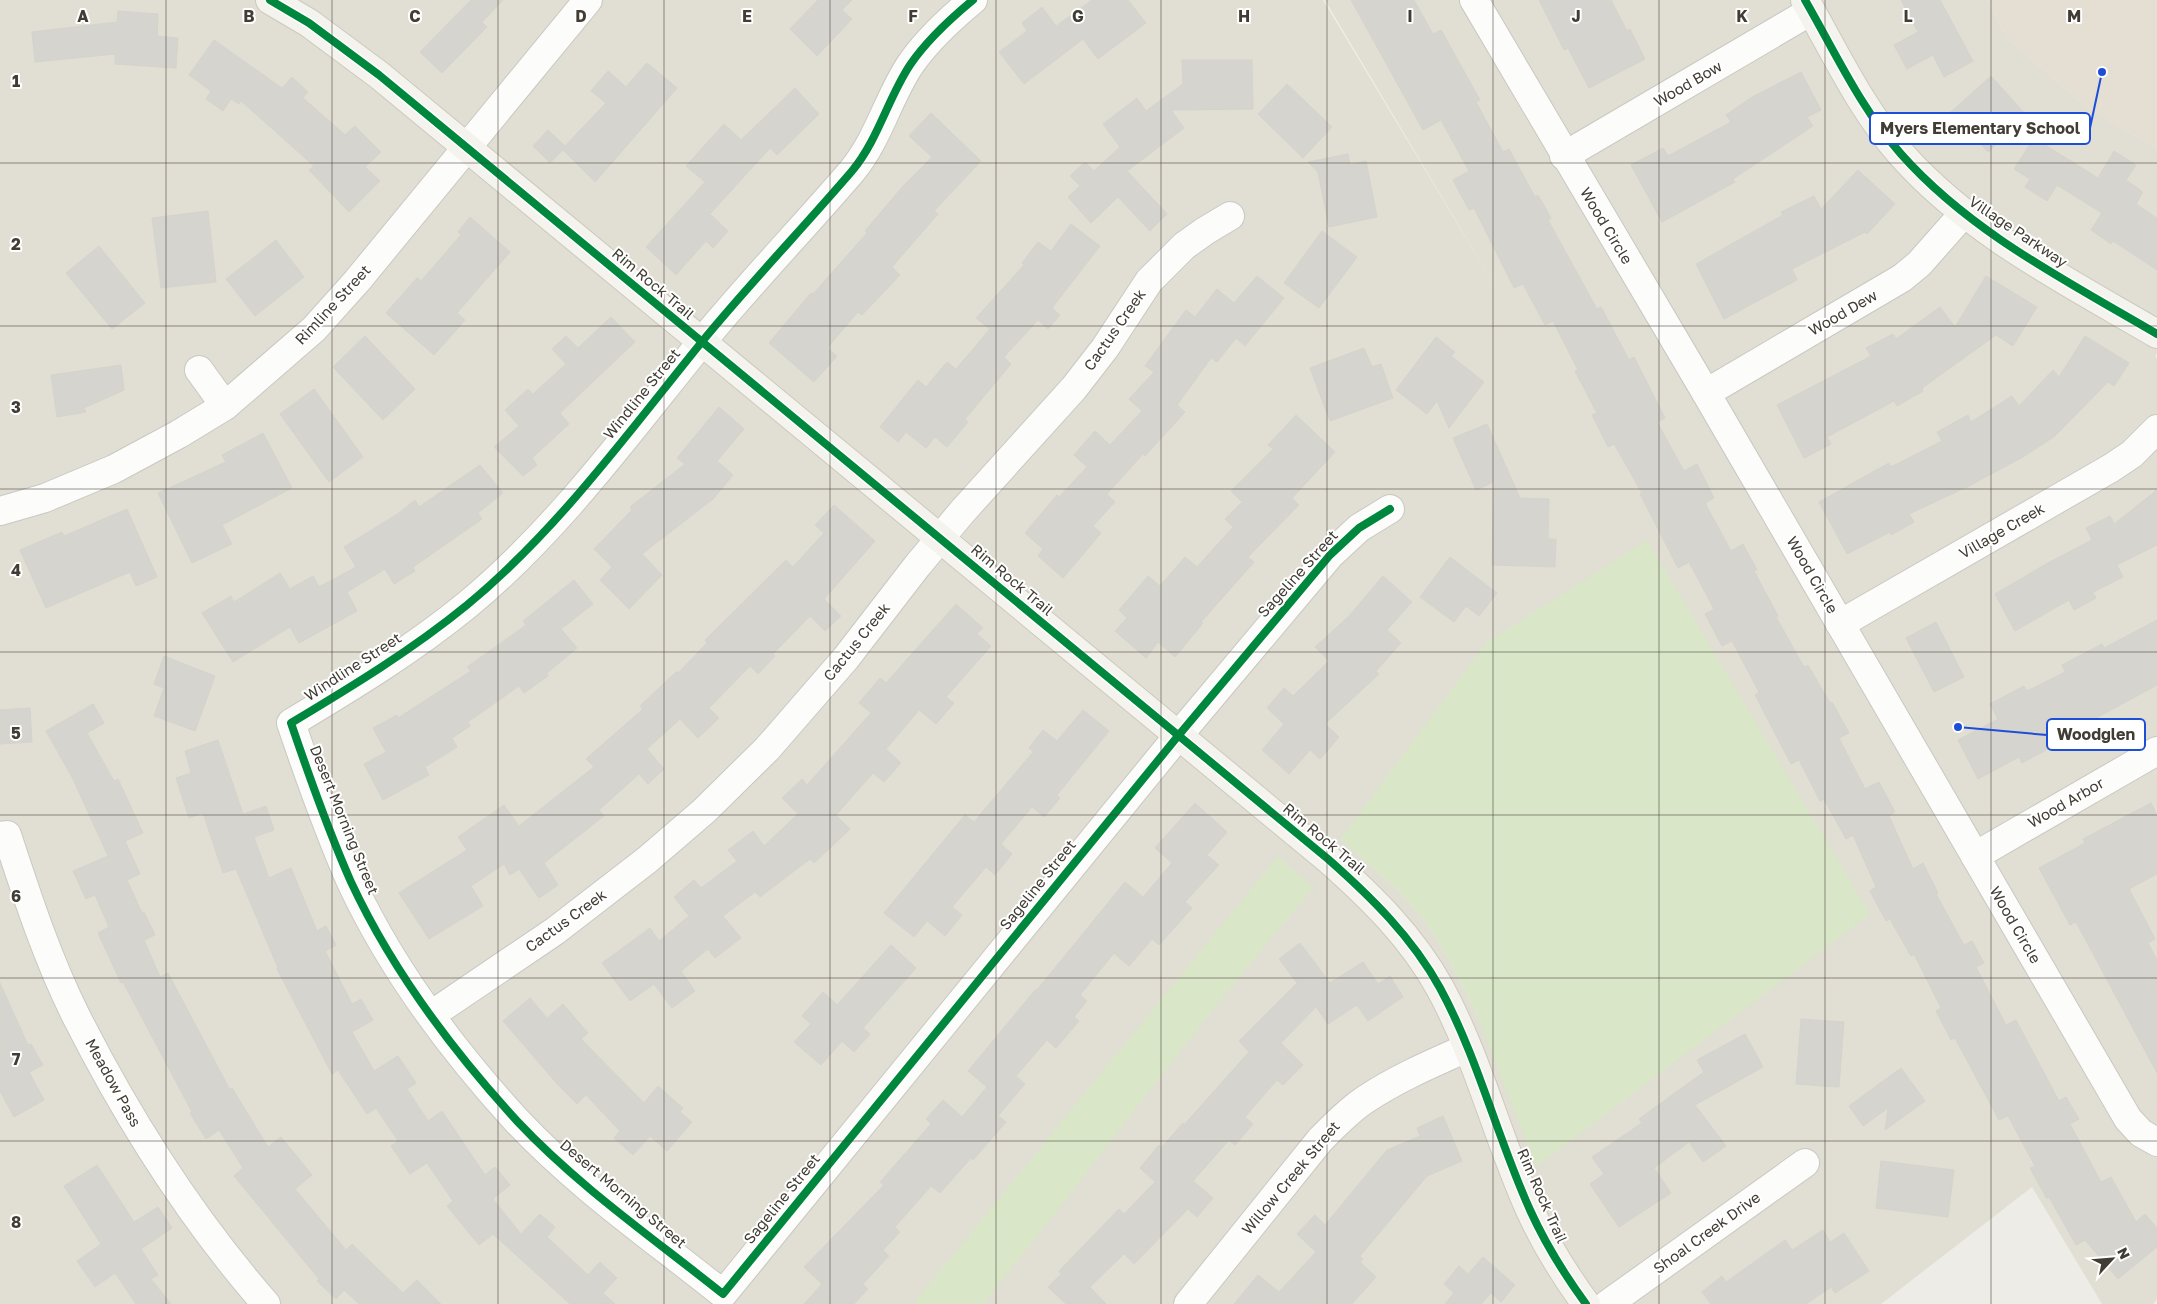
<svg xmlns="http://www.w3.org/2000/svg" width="2157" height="1304" viewBox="0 0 2157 1304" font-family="'Golos Text',sans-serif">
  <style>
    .residential { fill: #e1ded3; fill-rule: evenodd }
    .education { fill: #e4dfd2 }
    .green { fill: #d9e6c7 }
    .building { fill: #d6d4cf; stroke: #d5d3cc }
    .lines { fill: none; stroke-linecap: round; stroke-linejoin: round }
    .street-casing { stroke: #c9c8c2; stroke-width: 30 }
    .secondary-casing { stroke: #ccc9be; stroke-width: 30 }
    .street { stroke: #fcfcfb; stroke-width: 28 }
    .secondary { stroke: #f5f3ed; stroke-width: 28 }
    .cycleway-casing { stroke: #fff; stroke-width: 11 }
    .cycleway { stroke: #00873e; stroke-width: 8 }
    .grid { fill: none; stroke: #413d34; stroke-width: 1; stroke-opacity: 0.55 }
    .labels { text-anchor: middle; stroke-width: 4; stroke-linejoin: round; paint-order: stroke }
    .street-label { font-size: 15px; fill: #413d34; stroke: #fff }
    .grid-label { font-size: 16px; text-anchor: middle; font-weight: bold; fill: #413d34; stroke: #fff; stroke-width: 4; stroke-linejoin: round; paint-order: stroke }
    .leader { fill: none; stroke: #1d4ed8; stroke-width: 2 }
    .callout-dot { fill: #1d4ed8; stroke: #fff; stroke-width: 2 }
    .callout { fill: #fff; stroke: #1d4ed8; stroke-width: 2 }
    .callout-label { font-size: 16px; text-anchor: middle; font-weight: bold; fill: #413d34 }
  </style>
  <rect width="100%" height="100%" fill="#edece6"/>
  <path class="residential" d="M0,0h1323l179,298 -177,-298h663l18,37 80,70 71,41v205l-2,4 2,1v941l-4,5h-51l-70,-117 -151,117h-1881zM1340,839l529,75 -392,101 -26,-52 -24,-39 -29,-34z"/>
  <path class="education" d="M1988,0h169v148l-71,-41 -80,-70z"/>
  <g class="green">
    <path d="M1647,540l223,374 -334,253 -59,-152 -26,-52 -24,-39 -29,-34 -58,-51 147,-197z"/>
    <path d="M1278,856l36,32c-116,133 -219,278 -331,416h-70z"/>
  </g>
  <g class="building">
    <path d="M471,0h32l-21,22 5,5 -45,46 -22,-21z"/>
    <path d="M818,0h34l-10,10 10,9 -35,37 -27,-27z"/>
    <path d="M1092,0h36l18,23 -48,36 -15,-20 -59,45 -25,-32 28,-21 -5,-8 20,-16 14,19z"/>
    <path d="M1351,0h63l19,34 8,-4 39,70 -4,2 27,50 6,-3 26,48 3,-2 13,23 -3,2 49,89 4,-2 28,53 5,-3 31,61 -8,4 27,49 13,-7 17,34 -9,5 26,48 12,-7 14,26 -3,1 24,45 -2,1 28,50 4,-2 22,38 2,-1 17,31 -10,5 26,51 14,-7 16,30 -6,4 24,53 10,-6 15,30 -2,1 28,51 8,-4 12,22 -8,4 30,58 10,-5 43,81 7,-4 13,22 -9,5 31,58 10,-5 25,45 9,-8 12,14v19l-39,32 -33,-39 -9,5 -27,-48 -2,2 -17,-31 5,-2 -27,-50 -9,4 -44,-82 -4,2 -15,-29 5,-3 -27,-54 -3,2 -21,-37 -4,2 -16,-30 6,-4 -23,-52 -7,4 -22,-40 -4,2 -21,-41 -8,4 -36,-69 4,-3 -27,-51 -10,5 -17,-32 9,-5 -25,-47 -11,6 -38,-74 2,-1 -28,-49 -6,3 -16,-32 5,-2 -22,-42 3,-1 -25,-49 -8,4 -22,-41 -9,4 -40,-80 -5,2 -16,-30 16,-9 -28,-51 -18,10z"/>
    <path d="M1539,0h72l16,31 3,-2 15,30 -56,29 -21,-40 -4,2z"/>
    <path d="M1901,0h39l33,61 -29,16 -11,-22 -26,14 -13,-24 24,-13z"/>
    <path d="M118,11l40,3 -1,22 21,2 -2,30 -61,-4v-10l-80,8 -3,-30 85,-10z"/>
    <path d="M214,40l68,48 10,-11 16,15 -5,6 42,37 10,-9 26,26 -16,15 15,14 -31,31 -40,-42 5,-4 -73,-65 -2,3 -8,-5 -8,12 -17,-12 5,-8 -22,-16z"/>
    <path d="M1182,60h70l1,49 -82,1 13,18 -57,43 40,43 -17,17 -32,-34 -27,26 -23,-26 12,-11 -10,-10 15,-14 9,9 26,-24 -17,-23 34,-26 9,13 37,-27z"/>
    <path d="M647,63l30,25 -82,94 -32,-32 -13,13 -17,-17 15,-16 17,16 41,-43 -15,-12 17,-20 18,16z"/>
    <path d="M1801,72l20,38 -14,7 6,9 -80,53 2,3 -73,40 -31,-57 32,-17 5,8 63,-34 -5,-7 26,-18z"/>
    <path d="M1991,76l36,40 -39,36 -19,-21 -8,7 -17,-20z"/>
    <path d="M1287,84l45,43 -29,31 -45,-44z"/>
    <path d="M795,88l24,26 -42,41 -7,-7 -60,66 18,17 -15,17 -7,-7 -30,34 -30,-28 59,-65 -19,-16 38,-42 17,16z"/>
    <path d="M931,113l50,48 -47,50 4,3 -46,53 8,8 -38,40 -4,-3 -31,36 10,8 -23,26 -45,-39 42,-50 2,1 54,-61 -2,-2 39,-46 28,-28 -23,-21z"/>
    <path d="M2034,138l64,40 16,-27 22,14 -10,15 17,12 -7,12 21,14v52l-44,-29 -2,3 -20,-14 11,-17 -45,-28 -10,16 -22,-14 5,-8 -16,-10z"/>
    <path d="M1348,154l2,11 16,-4 11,56 -48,10 -11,-55 -10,-10z"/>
    <path d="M1858,170l37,34 -28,30 -2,-2 -73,37 5,11 -73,39 -28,-55 87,-49 -2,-3 33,-16 7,13z"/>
    <path d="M208,211l8,71 -55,6 -9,-70z"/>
    <path d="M470,217l40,35 -53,61 8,7 -31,35 -48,-42 31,-35 4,3 40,-46 -3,-3z"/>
    <path d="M1071,224l29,22 -48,62 8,7 -12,14 -10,-9 -34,37 7,7 -46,55 3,3 -21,25 -12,-10 -9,11 -20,-16 -8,10 -18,-15 38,-47 8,7 21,-25 9,7 34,-40 -14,-11 48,-53 -2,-2 16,-21 13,9z"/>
    <path d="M1322,231l35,26 -38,51 -35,-25z"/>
    <path d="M276,240l28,37 -49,39 -29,-37z"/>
    <path d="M99,246l46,57 -33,26 -46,-56z"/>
    <path d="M1257,276l27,22 -39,48 -9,-8 -19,24 -6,-4 -34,47 8,7 -40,44 -2,-2 -36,40 8,8 -22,24 8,7 -38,45 -25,-22 5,-7 -18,-16 32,-38 2,2 28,-30 -13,-12 21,-24 15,14 32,-34 -13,-12 25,-27 -9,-6 41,-56 9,7 22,-28 17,14z"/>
    <path d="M1986,276l51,31 -24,39 -17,-11 -74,53 1,3 -26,15 -3,-5 -67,36 4,7 -27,14 -27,-53 94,-49 -5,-8 27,-14 3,5 44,-32 15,20z"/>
    <path d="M611,317l24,25 -75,71 9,11 -37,34 5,7 -14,11 -29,-29 25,-21 -14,-16 23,-21 5,5 33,-30 -14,-15 14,-13 12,12z"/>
    <path d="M365,336l50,53 -32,31 -50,-53z"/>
    <path d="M2085,336l44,27 -15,23 -6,-4 -53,54 -32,21 -56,30 -58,27 5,8 -23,13 -1,-3 -43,22 -28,-52 70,-39 2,4 51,-26 -5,-9 31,-17 3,7 41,-26 7,10 34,-36 6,7z"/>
    <path d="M1436,337l19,15 -4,4 33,26 -35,46 -12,-27 -10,13 -31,-24z"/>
    <path d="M1364,348l8,19 9,-3 12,34 -63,23 -20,-53z"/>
    <path d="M121,365l3,25 -40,18 2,4 -29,5 -6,-42z"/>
    <path d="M314,389l49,68 -34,25 -49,-68z"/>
    <path d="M719,407l25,22 -27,32 16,14 -20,24 -71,55 20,21 -33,34 -29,-29 12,-13 -18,-18 38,-39 -2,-3 55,-43 -8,-6z"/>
    <path d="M1296,415l39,37 -43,46 7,7 -51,52 6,5 -53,60 2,1 -28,34 -17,-15 -12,16 -31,-27 12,-13 -8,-8 29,-34 12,10 25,-29 12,10 36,-40 -8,-8 17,-17 -11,-11 42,-42 -5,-4z"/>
    <path d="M1487,424l33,74 29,1 -1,40h8l-1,28 -63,-2 2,-83 -18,8 -23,-52z"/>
    <path d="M263,433l29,55 -70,37 10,19 -40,19 -34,-70 68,-31 -4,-7z"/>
    <path d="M480,465l23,28 -25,20 4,6 -69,48 2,4 -21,13 -9,-15 -38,23 10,19 -58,32 -9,-16 -57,35 -31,-49 29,-17 3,6 46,-29 10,16 23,-13 6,11 37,-20 -12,-20 55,-34 16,-13 4,7z"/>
    <path d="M2157,490v55l-40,20 6,12 -30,15 3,6 -22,12 -5,-10 -54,31 -20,-37 51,-30 46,-24 -6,-12 24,-12 4,8z"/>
    <path d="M834,505l41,36 -51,58 17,17 -16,15 -15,-15 -37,38 2,2 -17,18 -8,-8 -41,42 10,10 -21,20 -18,-19 -33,30 17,20 -16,15 -9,-10 -40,36 5,6 -60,47 14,22 -19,13 -20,-29 -9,6 -6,-11 -33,22 12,20 -54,33 -30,-46 68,-43 -9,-13 46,-32 15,21 75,-59 -8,-8 57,-50 -3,-3 36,-34 2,1 29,-30 -2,-3 81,-80 7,7 31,-34 -9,-8z"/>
    <path d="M127,509l30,68 -21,9 -6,-14 -84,36 -26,-58 42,-18 2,4z"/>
    <path d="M1450,557l47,36 -18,23 -13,-10 -12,16 -34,-25z"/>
    <path d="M1383,576l29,26 -25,28 14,13 -25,28 3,3 -54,50 14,13 -19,22 -10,-9 -21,24 -27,-24 22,-26 -17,-16 17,-20 9,8 36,-35 -14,-14 34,-31z"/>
    <path d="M574,580l19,24 -32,25 16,19 -30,25 1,3 -24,17 -5,-7 -51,36 2,4 -18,12 5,9 -32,20 4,8 -46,25 -19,-36 22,-12 -13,-24 24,-13 1,3 73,-47 -4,-4 59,-42 -3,-4z"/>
    <path d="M956,604l27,24 -6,6 14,12 -45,51 8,6 -18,21 -17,-14 -33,39 15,14 -17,19 -11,-9 -37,42 14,14 -36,34 -4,-4 -50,38 -5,-5 -32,24 18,22 -26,20 -7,-9 -27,22 14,20 -23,17 -18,-24 -24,17 -28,-38 48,-35 9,13 30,-25 -15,-19 20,-17 7,8 36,-27 -9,-11 25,-19 11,15 34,-32 -16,-16 20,-19 5,6 64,-72 -12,-10 21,-25 6,5z"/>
    <path d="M2157,620v65l-68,37 2,4 -69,37 -3,-6 -41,22 -20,-39 40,-21 -8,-15 34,-18 3,5 38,-19 -3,-7 40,-21 2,4z"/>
    <path d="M1936,622l28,55 -30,15 -28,-54z"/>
    <path d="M164,656l51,20 -20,55 -41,-15 10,-28 -10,-4z"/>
    <path d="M93,704l11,19 -17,10 27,48 4,-2 25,54 -18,8 15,33 -13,6 15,33 2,-1 11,23 -11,5 16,37 8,-4 62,117 2,-2 36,59 13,-10 31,38 -17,14 51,61 6,-6 51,49 14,-13 24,24h-82l-15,-14 -8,9 -19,-18 2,-2 -85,-103 9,-8 -24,-38 -13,9 -16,-26 2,-1 -69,-130 -2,1 -23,-50 11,-6 -14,-32 -9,4 -13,-28 35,-15 -35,-77 -27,-48z"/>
    <path d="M30,708l2,34 -32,2v-34z"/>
    <path d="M1083,710l26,21 -52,64 3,3 -16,19 -12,-10 -31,37 11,10 -17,21 -9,-8 -34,40 10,8 -17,21 -18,-15 -13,16 -30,-24 81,-98 9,7 59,-70 -4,-4 14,-18 14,11z"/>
    <path d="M218,740l25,74 23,-8 8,24 -20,7 15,41 22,-10 26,63 9,-5 10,19 -11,6 27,53 9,-5 12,21 -21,12 22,39 24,-15 18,27 -9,6 21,32 14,-10 43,64 10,-8 15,18 -17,14 28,35 19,-20 15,13 -8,10 41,38 12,-13 17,16 -14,15 12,11h-45l-77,-70 -14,11 -32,-39 6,-5 -26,-38 -17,11 -19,-28 7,-5 -22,-33 -9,6 -29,-44 -6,4 -55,-105 1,-1 -42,-99 -13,4 -20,-60 -14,5 -13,-40 15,-5 -6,-22z"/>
    <path d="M1195,803l32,29 -20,23 12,10 -34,37 7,6 -33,37 -7,-6 -23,27 -15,-13 -34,42 7,6 -13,16 5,4 -23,27 -9,-8 -31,36 9,8 -27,32 8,6 -33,38 -2,-2 -31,35 -9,-7 -36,41 5,5 -17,18 6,6 -26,28 5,5 -14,15h-50l18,-20 -18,-17 80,-82 -4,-3 51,-58 -5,-5 17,-19 19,17 25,-30 -19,-16 68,-82 1,1 88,-108 18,15 29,-34 -17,-15z"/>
    <path d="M2151,803l6,12v59l-28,15 26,50 -7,4 9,17v113l-81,-151 -6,3 -31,-57 46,-25 -2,-4z"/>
    <path d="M1300,943l30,40 33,-21 15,22 12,-8 13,21 -35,24 -11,-16 -29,19 -12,-17 -35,36 22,22 -20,20 -6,-5 -32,37 8,7 -18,21 -6,-5 -36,41 20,17 -16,19 -9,-8 -54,55 -10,-10 -34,33 16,17h-40l-18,-17 13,-13 -2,-3 60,-62 5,5 31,-32 -15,-14 19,-23 2,3 22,-25 1,2 65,-73 -10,-11 58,-58 -18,-24z"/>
    <path d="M891,945l25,23 -53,60 7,6 -16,18 -12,-11 -21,24 -27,-23 17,-18 -9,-8 21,-24 14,13z"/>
    <path d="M0,983l28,62 3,-1 12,21 -14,7 15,28 -30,17 -14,-26z"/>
    <path d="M530,998l17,20 16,-14 25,29 -7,6 63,64 14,-17 25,22 -3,4 12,10 -25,29 -17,-15 -17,19 -19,-17 6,-7 -34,-36 -9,9 -18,-18 -56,-65z"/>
    <path d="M1801,1019l43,3 -5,65 -43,-3z"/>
    <path d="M1745,1034l18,33 -68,38 31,41 -23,16 -14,-20 -35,26 17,25 -52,34 -29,-43 14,-10 -12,-17 50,-34 -3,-4 65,-47 -7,-12z"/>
    <path d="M1901,1068l24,33 -40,29 3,-22 -25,18 -14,-20z"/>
    <path d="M1443,1116l19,45 -35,15 -67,80 3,3 -3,3 16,15 -24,27h-118l24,-29 21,17 37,-40 -19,-18 18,-19 10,10 62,-75 33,-14 -3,-8z"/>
    <path d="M1881,1161l73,9 -6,47 -72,-9z"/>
    <path d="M97,1165l37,57 24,-15 14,21 -31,21 17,26 -7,4 20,25h-35l-21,-31 -20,14 -18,-26 24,-17 -37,-58z"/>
    <path d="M1823,1230l7,12 14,-9 25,38 -34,22 -4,-6 -25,17h-95l-9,-12 20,-16 4,6 59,-42 7,10z"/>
    <path d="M1483,1257l32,28 -14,17 -10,-9 -10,11h-36l9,-11 -10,-9 15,-18 9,8z"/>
  </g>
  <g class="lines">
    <g class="street-casing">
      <g id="street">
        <path d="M973,0c-23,19 -46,40 -63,65 -22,33 -32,75 -58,106 -48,56 -100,110 -147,167 -75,92 -146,191 -238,267 -55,45 -116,82 -176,118 18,53 37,107 60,159 41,88 101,168 166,239 61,65 136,117 206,173l455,-558 152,-181 29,-27 31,-19"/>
        <path d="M1474,0l232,393 422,726 13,14 16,9"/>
        <path d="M1564,156l247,-145"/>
        <path d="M199,370l26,36"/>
        <path d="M1706,393l196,-115 17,-14 45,-51"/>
        <path d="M0,511l45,-13 69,-29 65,-35 46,-28 89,-77 43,-48 231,-281"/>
        <path d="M1840,624l271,-156 21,-14 25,-25"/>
        <path d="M0,836l7,-1c20,61 40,123 69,181 52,103 114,201 190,288"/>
        <path d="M1975,856l182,-105"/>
        <path d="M431,1015l124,-84 92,-71 57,-49 63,-62 79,-91 71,-92 45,-54 112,-124 31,-40 44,-67 35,-35 21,-15 25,-15"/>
        <path d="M1188,1304l132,-164c15,-15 29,-30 46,-41 32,-21 67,-36 101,-51"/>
        <path d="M1608,1304l197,-141"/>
      </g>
    </g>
    <g class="secondary-casing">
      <g id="secondary">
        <path d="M270,0l39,23 70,52 949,784c43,38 84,78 112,129 38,70 57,149 90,222 15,33 34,64 56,94"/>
        <path d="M1805,0c30,52 56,109 96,154 70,79 166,127 256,180"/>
      </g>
    </g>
    <use href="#street" class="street"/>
    <use href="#secondary" class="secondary"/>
    <g class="cycleway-casing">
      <g id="cycleway">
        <path d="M270,0l39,23 70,52 949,784c43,38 84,78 112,129 38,70 57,149 90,222 15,33 34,64 56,94"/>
        <path d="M973,0c-23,19 -46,40 -63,65 -22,33 -32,75 -58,106 -48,56 -100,110 -147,167 -75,92 -146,191 -238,267 -55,45 -116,82 -176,118 18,53 37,107 60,159 41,88 101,168 166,239 61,65 136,117 206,173l455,-558 152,-181 29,-27 31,-19"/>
        <path d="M1805,0c30,52 56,109 96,154 70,79 166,127 256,180"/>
      </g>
    </g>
    <use href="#cycleway" class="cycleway"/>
  </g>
  <path class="grid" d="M166,0v1304M332,0v1304M498,0v1304M664,0v1304M830,0v1304M996,0v1304M1161,0v1304M1327,0v1304M1493,0v1304M1659,0v1304M1825,0v1304M1991,0v1304M0,163h2157M0,326h2157M0,489h2157M0,652h2157M0,815h2157M0,978h2157M0,1141h2157"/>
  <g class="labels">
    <g class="street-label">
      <text transform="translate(1688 84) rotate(-30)" y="5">Wood Bow</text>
      <text transform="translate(1606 226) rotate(59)" y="5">Wood Circle</text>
      <text transform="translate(2018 232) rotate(34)" y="5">Village Parkway</text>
      <text transform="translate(653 284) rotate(40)" y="5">Rim Rock Trail</text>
      <text transform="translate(333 305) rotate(-47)" y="5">Rimline Street</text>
      <text transform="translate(1843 313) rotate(-30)" y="5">Wood Dew</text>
      <text transform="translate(1115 330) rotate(-55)" y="5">Cactus Creek</text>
      <text transform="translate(642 394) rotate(-51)" y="5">Windline Street</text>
      <text transform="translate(2002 531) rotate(-30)" y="5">Village Creek</text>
      <text transform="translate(1298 574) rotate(-48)" y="5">Sageline Street</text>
      <text transform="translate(1812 575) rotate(60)" y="5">Wood Circle</text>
      <text transform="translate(1012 580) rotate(40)" y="5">Rim Rock Trail</text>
      <text transform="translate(857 642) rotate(-51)" y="5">Cactus Creek</text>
      <text transform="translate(353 667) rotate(-33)" y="5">Windline Street</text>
      <text transform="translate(2066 803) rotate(-30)" y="5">Wood Arbor</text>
      <text transform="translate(344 820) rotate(68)" y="5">Desert Morning Street</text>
      <text transform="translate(1324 839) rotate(40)" y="5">Rim Rock Trail</text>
      <text transform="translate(1038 885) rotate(-51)" y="5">Sageline Street</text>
      <text transform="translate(566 921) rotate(-36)" y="5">Cactus Creek</text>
      <text transform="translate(2015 925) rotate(60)" y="5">Wood Circle</text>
      <text transform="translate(113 1083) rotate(61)" y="5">Meadow Pass</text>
      <text transform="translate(1291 1178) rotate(-50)" y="5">Willow Creek Street</text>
      <text transform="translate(623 1194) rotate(40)" y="5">Desert Morning Street</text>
      <text transform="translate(1542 1196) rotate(66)" y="5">Rim Rock Trail</text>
      <text transform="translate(782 1199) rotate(-51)" y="5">Sageline Street</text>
      <text transform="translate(1707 1233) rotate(-36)" y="5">Shoal Creek Drive</text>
    </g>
  </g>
  <g class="grid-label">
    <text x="83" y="22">A</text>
    <text x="249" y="22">B</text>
    <text x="415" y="22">C</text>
    <text x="581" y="22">D</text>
    <text x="747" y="22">E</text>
    <text x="913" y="22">F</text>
    <text x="1078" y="22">G</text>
    <text x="1244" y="22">H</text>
    <text x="1410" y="22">I</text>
    <text x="1576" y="22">J</text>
    <text x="1742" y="22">K</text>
    <text x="1908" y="22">L</text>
    <text x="2074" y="22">M</text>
    <text x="16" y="87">1</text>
    <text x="16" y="250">2</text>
    <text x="16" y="413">3</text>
    <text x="16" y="576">4</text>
    <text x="16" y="739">5</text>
    <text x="16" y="902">6</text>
    <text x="16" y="1065">7</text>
    <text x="16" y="1228">8</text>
  </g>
  <path class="leader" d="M2102 72L2090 128M1958 727L2047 735"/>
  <g class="callout-dot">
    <circle cx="2102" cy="72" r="5"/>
    <circle cx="1958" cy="727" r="5"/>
  </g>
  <g class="callout">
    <rect x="1870" y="113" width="220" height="31" rx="5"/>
    <rect x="2047" y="719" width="98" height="31" rx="5"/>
  </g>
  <g class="callout-label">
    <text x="1980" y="134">Myers Elementary School</text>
    <text x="2096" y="740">Woodglen</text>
  </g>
  <g transform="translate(2112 1259) rotate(64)" stroke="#ffffff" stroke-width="4" paint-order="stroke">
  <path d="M0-4L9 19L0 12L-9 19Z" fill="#413d34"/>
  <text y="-8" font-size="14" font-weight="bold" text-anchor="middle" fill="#413d34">N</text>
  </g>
</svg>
